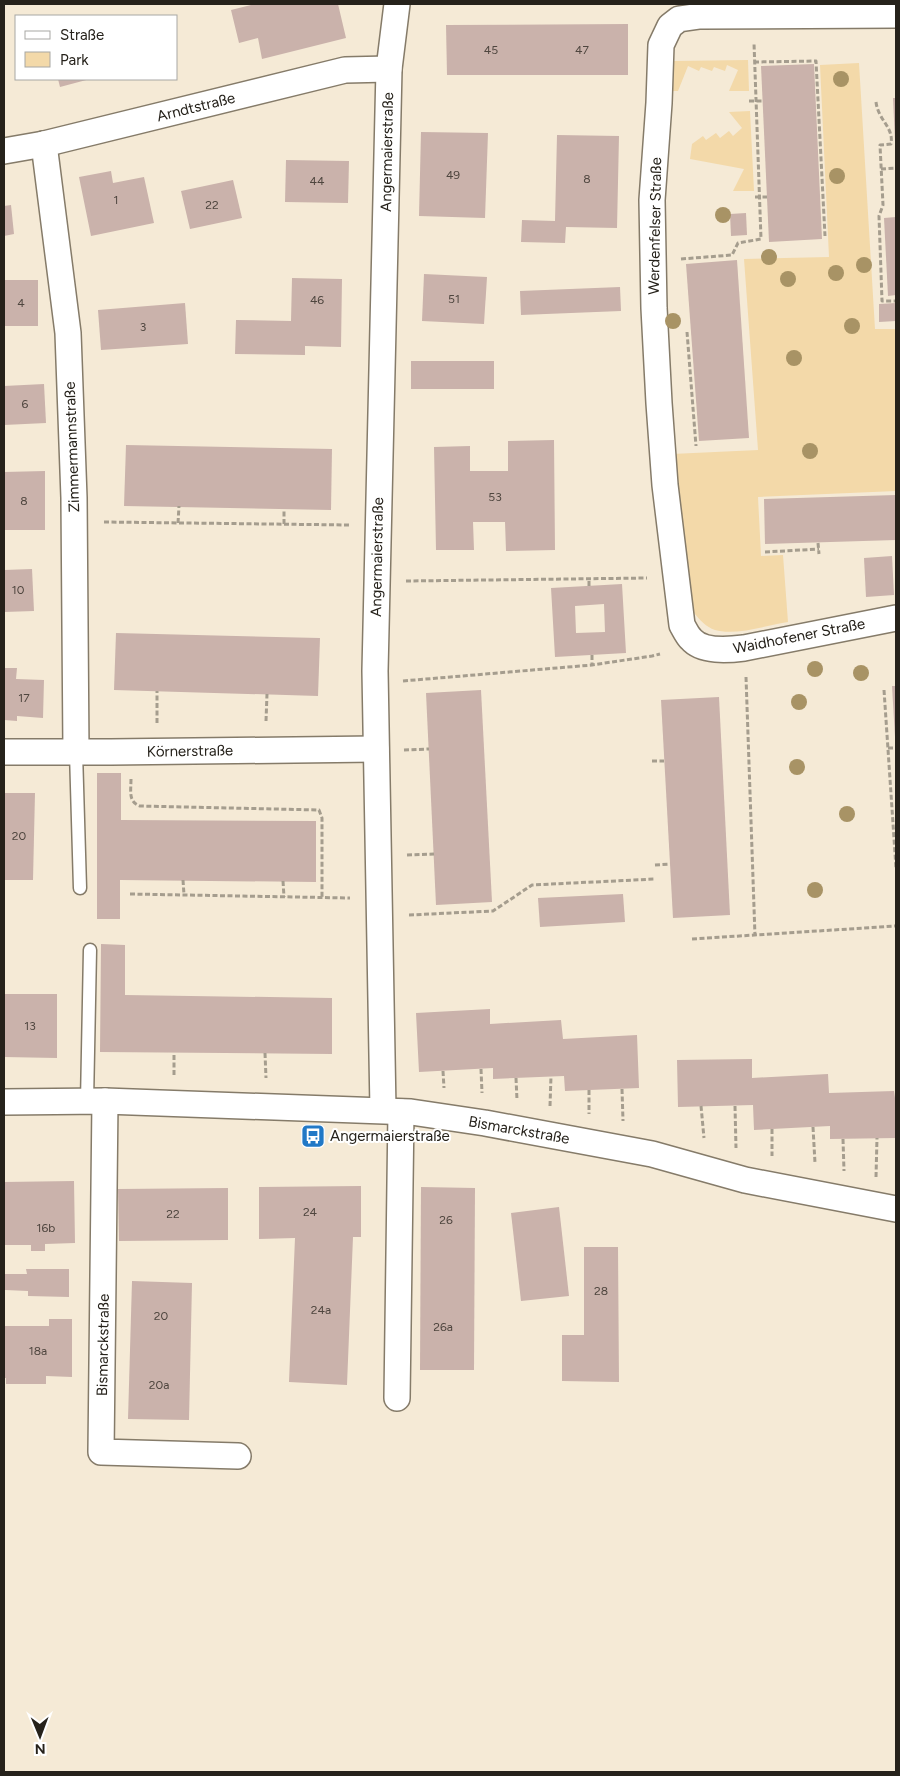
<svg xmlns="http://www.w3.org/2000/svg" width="900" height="1776" viewBox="0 0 900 1776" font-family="Figtree,sans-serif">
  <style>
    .green { fill: #f3d9a9 }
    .building { fill: #cab2ab; fill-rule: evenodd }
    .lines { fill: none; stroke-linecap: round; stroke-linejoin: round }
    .lane-casing { stroke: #857b69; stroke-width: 15 }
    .street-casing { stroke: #857b69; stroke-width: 28 }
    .path { stroke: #a59d8e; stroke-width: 3; stroke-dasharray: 5 2.5; stroke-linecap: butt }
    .lane { stroke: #fff; stroke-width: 12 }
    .street { stroke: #fff; stroke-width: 25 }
    .tree { fill: #a89365 }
    .labels { text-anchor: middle; stroke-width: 4; stroke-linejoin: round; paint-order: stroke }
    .number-label { font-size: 12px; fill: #4f463f }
    .street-label { font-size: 15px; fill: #26221b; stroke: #fff }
    .poi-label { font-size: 15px; fill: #26221b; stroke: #fff; text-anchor: start }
  </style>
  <rect width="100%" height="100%" fill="#f5ead6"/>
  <g class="green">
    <path d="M748,60l1,31h-20l9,-21 -11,-5 -2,6 -11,-4 -2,4 -11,-4 -2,4 -11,-5 -10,25h-6l2,-30z"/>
    <path d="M859,63l16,266h21v162l-138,6 3,59 22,-1 5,67c-20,3 -53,14 -73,8 -9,-3 -15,-10 -21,-17l-22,-159 86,-4 -14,-191 85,-2 -9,-192z"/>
    <path d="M750,111l4,80h-21l11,-22 -54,-10 2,-15 11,-8 3,4 10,-7 4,5 9,-7 4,5 9,-8 -13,-16z"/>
  </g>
  <g class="building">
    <path d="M255,4h83l8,34 -84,21 -4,-21 -19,5 -8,-33z"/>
    <path d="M628,24v51h-181l-1,-50z"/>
    <path d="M814,64l8,175 -53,3 -8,-176z"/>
    <path d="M58,79h32l-30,8z"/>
    <path d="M893,98h3v43h-1z"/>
    <path d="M421,132l67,1 -3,85 -66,-2z"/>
    <path d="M557,135l62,1 -2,92 -51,-1 -1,16 -44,-1 1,-22 33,1z"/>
    <path d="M286,160l63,1 -1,42 -63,-1z"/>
    <path d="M111,171l2,12 31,-6 10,46 -63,13 -12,-59z"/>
    <path d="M233,180l9,38 -52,11 -9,-38z"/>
    <path d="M11,205l3,29 -10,2v-30z"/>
    <path d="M746,213l1,22 -16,1 -1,-22z"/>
    <path d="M896,217v78l-8,1 -4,-78z"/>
    <path d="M737,260l12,178 -50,3 -13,-177z"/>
    <path d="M424,274l63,3 -3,47 -62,-3z"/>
    <path d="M292,278l50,1 -1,68 -36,-1v9l-70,-1 1,-34 55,1z"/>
    <rect x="4" y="280" width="34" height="46"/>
    <path d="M620,287l1,24 -100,4 -1,-24z"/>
    <path d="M185,303l3,41 -87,6 -3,-40z"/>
    <path d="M896,303v18l-17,1v-18z"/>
    <rect x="411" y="361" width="83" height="28"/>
    <path d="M44,384l2,39 -42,2v-39z"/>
    <path d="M554,440l1,110 -49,1 -1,-29h-32l1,28h-38l-2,-103 36,-1v25h38v-30z"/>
    <path d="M126,445l206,4 -1,61 -207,-4z"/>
    <path d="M45,471v59h-41v-58z"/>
    <path d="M896,495v45l-131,4 -1,-45z"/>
    <path d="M892,556l2,39 -28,2 -2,-39z"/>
    <path d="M32,569l2,42 -30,1v-42z"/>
    <path d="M622,584l4,69 -71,4 -4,-69zM604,604l1,28 -29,1 -1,-27z"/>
    <path d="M116,633l204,5 -2,58 -204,-6z"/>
    <path d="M4,668h13l-1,11 28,1 -1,38 -26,-2v5l-13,-1z"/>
    <path d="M892,686h4v51h-1z"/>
    <path d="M481,690l11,212 -56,3 -10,-212z"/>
    <path d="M719,697l11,218 -57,3 -12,-218z"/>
    <path d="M97,773h24v47l195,1v61l-196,-2v39h-23z"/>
    <path d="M4,793h31l-2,87h-29z"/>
    <path d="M623,894l2,28 -85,5 -2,-29z"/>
    <path d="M101,944l24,1v50l207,3v56l-232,-2z"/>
    <path d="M4,994h53v64l-53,-1z"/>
    <path d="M490,1009v15l71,-4 2,19 74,-4 2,53 -74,3 -1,-15 -71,3v-11l-74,4 -3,-59z"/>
    <path d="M752,1059v19l76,-4 1,19 65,-2 2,14v33l-66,1v-13l-76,4 -1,-25 -75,2 -1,-47z"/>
    <path d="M74,1181l1,62 -30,1v7h-14v-6h-27v-63z"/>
    <path d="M361,1186v51h-8l-6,148 -58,-3 6,-144 -36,1v-52z"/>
    <path d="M421,1187l54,1 -1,182h-54z"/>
    <path d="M228,1188v52l-109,1 -1,-52z"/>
    <path d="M559,1207l10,89 -48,5 -10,-88z"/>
    <path d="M584,1247h34l1,135 -57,-1v-46h22z"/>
    <path d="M26,1269h43v28l-41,-1v-5l-23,-1v-16h22z"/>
    <path d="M132,1281l60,2 -3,137 -61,-1z"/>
    <path d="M49,1319h23v58l-26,-1v8h-40v-6h-2v-52h45z"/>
  </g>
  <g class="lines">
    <g class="lane-casing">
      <g id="lane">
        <path d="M76,752l4,136"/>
        <path d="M87,1102l3,-152"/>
      </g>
    </g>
    <g class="street-casing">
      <g id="street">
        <path d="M896,15l-196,1 -21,3 -9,7 -9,19 -2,58 -7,97 2,108 5,95 6,82 17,140c3,5 5,10 9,14 11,13 37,11 53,9l152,-30"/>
        <path d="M44,144l24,189 6,165 2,254"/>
        <path d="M4,151l40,-7 301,-74 44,-1"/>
        <path d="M4,752h107l265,-3"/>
        <path d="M105,1101l-4,351 137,4"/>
        <path d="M4,1102l101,-1 306,11 74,11 167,31 93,26 151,29"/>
        <path d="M383,1110l-8,-439 14,-602 8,-65"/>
        <path d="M397,1398l4,-286"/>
      </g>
    </g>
    <g class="path">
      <path d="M754,62l62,-1 9,175"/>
      <path d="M749,101h14"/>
      <path d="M876,102c2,18 18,25 15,42l-11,1 3,60 -4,11 3,85h14"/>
      <path d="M881,169l15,-1"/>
      <path d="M755,197h12"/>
      <path d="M681,259l51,-4 6,-12 23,-4 -7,-196"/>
      <path d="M687,332l9,114"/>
      <path d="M104,522l246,3"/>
      <path d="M178,523l1,-17"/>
      <path d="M284,524v-15"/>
      <path d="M818,543l1,11"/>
      <path d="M765,552l54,-3"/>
      <path d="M406,581l241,-3"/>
      <path d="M589,586v-7"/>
      <path d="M592,655v10"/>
      <path d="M746,677l9,259"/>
      <path d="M403,681l189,-16 60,-9 8,-2"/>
      <path d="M884,690l12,178"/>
      <path d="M266,721l1,-27"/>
      <path d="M157,723v-32"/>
      <path d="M888,748h7"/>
      <path d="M404,750l25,-1"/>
      <path d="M652,761h12"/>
      <path d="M131,779c0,12 -3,23 9,27l179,4 3,8v80"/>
      <path d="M407,855l27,-1"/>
      <path d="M655,865l15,-1"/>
      <path d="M183,880l1,15"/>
      <path d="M283,881l1,16"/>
      <path d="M130,894l220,4"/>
      <path d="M409,915l84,-4 39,-26 123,-6"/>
      <path d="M692,939l204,-13"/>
      <path d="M265,1053l1,25"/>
      <path d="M481,1069l1,24"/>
      <path d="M443,1071l1,17"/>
      <path d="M174,1075v-22"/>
      <path d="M516,1078l1,22"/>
      <path d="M622,1089l1,32"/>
      <path d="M589,1090v24"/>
      <path d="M550,1106l1,-30"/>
      <path d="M701,1106l3,32"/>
      <path d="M735,1106l1,42"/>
      <path d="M813,1127l2,36"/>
      <path d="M772,1129v27"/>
      <path d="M843,1139l1,32"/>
      <path d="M876,1177l1,-39"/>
    </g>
    <use href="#lane" class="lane"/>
    <use href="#street" class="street"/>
  </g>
  <g class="tree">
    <circle cx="841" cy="79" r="8"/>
    <circle cx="837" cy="176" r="8"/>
    <circle cx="723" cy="215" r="8"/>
    <circle cx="769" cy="257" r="8"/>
    <circle cx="864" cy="265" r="8"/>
    <circle cx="836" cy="273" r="8"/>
    <circle cx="788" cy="279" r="8"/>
    <circle cx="673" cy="321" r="8"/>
    <circle cx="852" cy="326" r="8"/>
    <circle cx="794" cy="358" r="8"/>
    <circle cx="810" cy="451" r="8"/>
    <circle cx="815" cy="669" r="8"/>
    <circle cx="861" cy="673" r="8"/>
    <circle cx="799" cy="702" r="8"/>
    <circle cx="797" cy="767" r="8"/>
    <circle cx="847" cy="814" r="8"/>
    <circle cx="815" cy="890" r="8"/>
  </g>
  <defs>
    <g id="bus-square" transform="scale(1.25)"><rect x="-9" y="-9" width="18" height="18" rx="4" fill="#2178c6" stroke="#fff"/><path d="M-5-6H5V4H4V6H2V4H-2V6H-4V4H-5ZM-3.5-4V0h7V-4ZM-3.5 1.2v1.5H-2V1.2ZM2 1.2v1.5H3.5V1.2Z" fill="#fff"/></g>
  </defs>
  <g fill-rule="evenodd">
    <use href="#bus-square" x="313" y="1136"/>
  </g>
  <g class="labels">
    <g class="number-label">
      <text x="491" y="54">45</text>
      <text x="582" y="54">47</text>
      <text x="453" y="179">49</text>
      <text x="587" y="183">8</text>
      <text x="317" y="185">44</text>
      <text x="116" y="204">1</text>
      <text x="212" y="209">22</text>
      <text x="454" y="303">51</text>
      <text x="317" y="304">46</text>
      <text x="21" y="307">4</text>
      <text x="143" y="331">3</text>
      <text x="25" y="408">6</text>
      <text x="495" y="501">53</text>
      <text x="24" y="505">8</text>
      <text x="18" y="594">10</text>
      <text x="24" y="702">17</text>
      <text x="19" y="840">20</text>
      <text x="30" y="1030">13</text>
      <text x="310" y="1216">24</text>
      <text x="173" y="1218">22</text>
      <text x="446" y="1224">26</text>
      <text x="46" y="1232">16b</text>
      <text x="601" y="1295">28</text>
      <text x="321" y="1314">24a</text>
      <text x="161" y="1320">20</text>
      <text x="443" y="1331">26a</text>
      <text x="38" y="1355">18a</text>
      <text x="159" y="1389">20a</text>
    </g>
    <g class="street-label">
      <text transform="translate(196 107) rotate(-14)" y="5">Arndtstraße</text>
      <text transform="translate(387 152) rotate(-89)" y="5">Angermaierstraße</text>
      <text transform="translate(655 226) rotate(-89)" y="5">Werdenfelser Straße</text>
      <text transform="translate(72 447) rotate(-92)" y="5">Zimmermannstraße</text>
      <text transform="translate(377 557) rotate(-89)" y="5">Angermaierstraße</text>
      <text transform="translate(799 636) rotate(-11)" y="5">Waidhofener Straße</text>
      <text transform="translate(190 751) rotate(-1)" y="5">Körnerstraße</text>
      <text transform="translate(519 1130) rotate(10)" y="5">Bismarckstraße</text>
      <text transform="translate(103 1345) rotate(-89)" y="5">Bismarckstraße</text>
    </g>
    <g class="poi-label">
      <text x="330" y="1141">Angermaierstraße</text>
    </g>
  </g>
  <rect width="900" height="1776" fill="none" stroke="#26221b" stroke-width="10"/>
  <rect x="15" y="15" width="162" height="65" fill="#ffffff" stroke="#a8a7a4"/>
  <rect x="25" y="31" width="25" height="8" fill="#ffffff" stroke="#a8a7a4"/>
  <text x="60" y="40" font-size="15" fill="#26221b">Straße</text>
  <rect x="25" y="52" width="25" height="15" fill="#f3d9a9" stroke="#a8a7a4"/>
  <text x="60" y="65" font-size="15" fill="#26221b">Park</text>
  <g transform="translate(40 1736) rotate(179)" stroke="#ffffff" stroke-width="4" paint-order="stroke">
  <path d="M0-4L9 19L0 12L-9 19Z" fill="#26221b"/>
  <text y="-8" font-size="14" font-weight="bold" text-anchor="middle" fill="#26221b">N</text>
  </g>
</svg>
